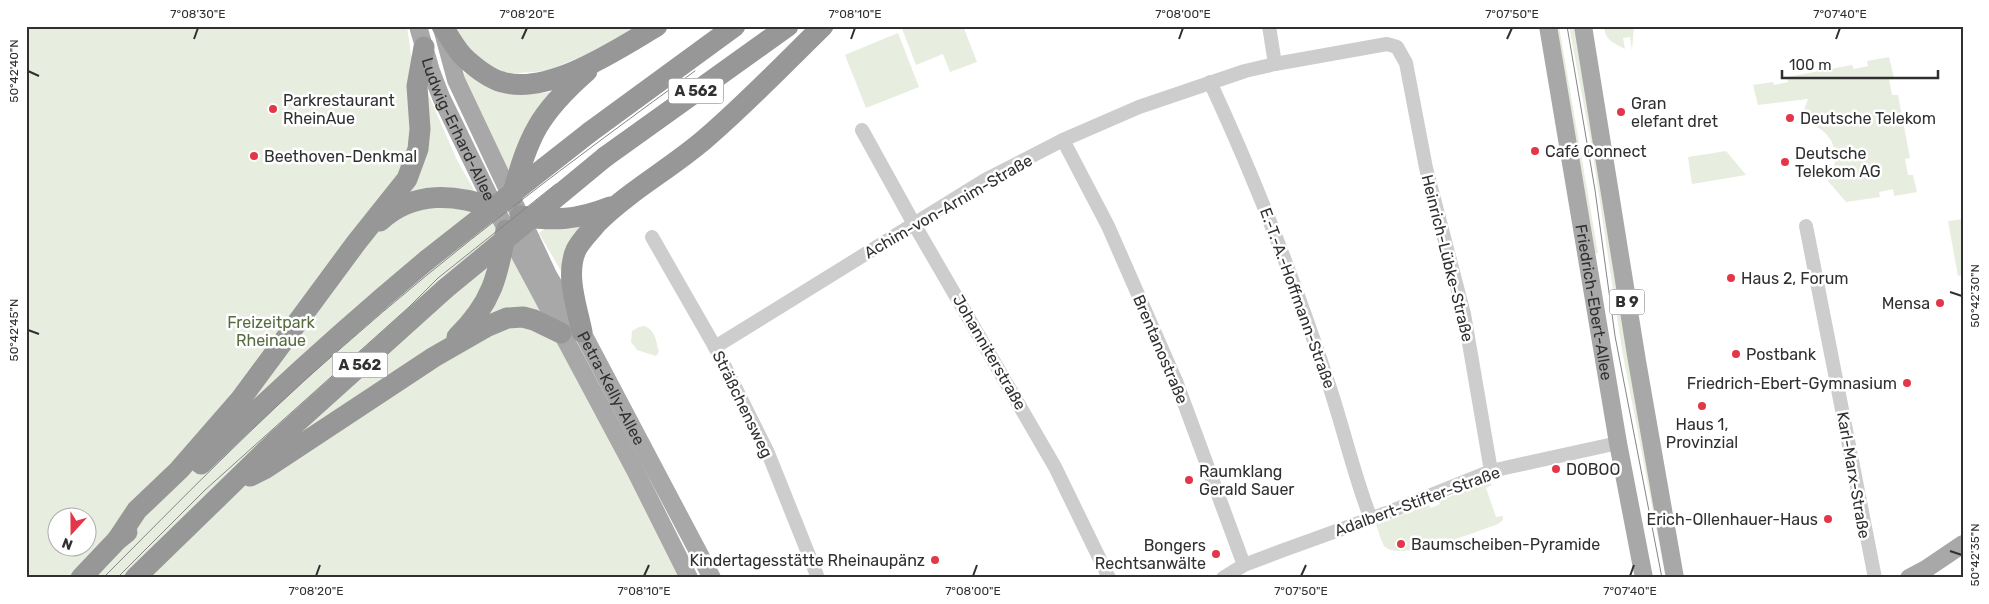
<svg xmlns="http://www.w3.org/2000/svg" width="1989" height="604" viewBox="0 0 1989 604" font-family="Rubik,sans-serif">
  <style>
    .green { fill: #e7eddf; fill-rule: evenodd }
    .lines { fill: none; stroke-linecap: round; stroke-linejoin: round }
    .minor { stroke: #cdcdcd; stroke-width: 14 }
    .major { stroke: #a8a8a8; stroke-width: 18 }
    .highway { stroke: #979797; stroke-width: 21 }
    .tram { stroke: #858585; stroke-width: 1 }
    .highway-bridge { stroke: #979797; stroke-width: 21 }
    .ticks { fill: none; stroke: #303030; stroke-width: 2 }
    .poi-dot { fill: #e43649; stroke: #fff; stroke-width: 2 }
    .labels { text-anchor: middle; stroke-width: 5; stroke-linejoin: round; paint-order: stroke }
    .shield { fill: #fff; stroke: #6e6e6e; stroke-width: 1 }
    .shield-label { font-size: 15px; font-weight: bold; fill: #303030 }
    .poi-label { font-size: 16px; fill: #303030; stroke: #fff; text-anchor: start }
    .street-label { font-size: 16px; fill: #303030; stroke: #fff }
    .park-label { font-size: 16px; fill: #556c3e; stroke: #fff }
    .neatline { fill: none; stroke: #303030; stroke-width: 2 }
    .ticks-label { font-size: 12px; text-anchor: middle; fill: #303030 }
  </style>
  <rect width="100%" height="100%" fill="#fff"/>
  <g class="green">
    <path d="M26,26h381l4,29 46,105 86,152 141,266h-658zM58,516h30v30h-30z"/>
    <path d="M454,26h187l-53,28 -42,17 -40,3 -34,-17z"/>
    <path d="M901,26h62l14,36 -27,10 -7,-18 -27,11z"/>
    <path d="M1554,26h5l39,227 -5,1z"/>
    <path d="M1569,26h9l91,547 -4,1 -43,-224 -30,-201z"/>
    <path d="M1604,26h30l-2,24 -2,-13 -7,1 2,11c-12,-6 -20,-9 -21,-23z"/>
    <path d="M898,33l21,54 -53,21 -21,-53z"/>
    <path d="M1889,57l5,21 -5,1 3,16h6l12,63 -5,1 3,16h5l4,17 -23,4 -1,-7 -14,3 1,5 -34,5 -18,-21c17,-30 3,-53 -28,-61l8,-21 -50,6 -5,-20 20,-3 1,3 14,-3 -1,-5 65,-12 2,4 14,-3 -1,-5z"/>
    <path d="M467,73l73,20 12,-1 -43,82 -46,-96 1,-4z"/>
    <path d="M1726,151l20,24 -54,9 -4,-27z"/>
    <path d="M1963,219v56l-5,1 -10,-55z"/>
    <path d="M583,225l-21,48 -23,-40 8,-6z"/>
    <path d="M644,326c12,4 12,16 15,26l-3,4 -19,-6 -6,-8 1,-11 7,-4z"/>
    <path d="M1487,481l5,4 -6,3 10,29 7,-1v4l-5,4c-20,7 -96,38 -113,23 -4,-5 -6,-15 -9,-22l53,-20 2,3 9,-4 -1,-3z"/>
  </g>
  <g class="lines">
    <g class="minor">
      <path d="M1269,26l6,38"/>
      <path d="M1210,82c46,99 85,200 119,303 15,45 25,91 42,134"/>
      <path d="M862,130l52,94 141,243 54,111"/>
      <path d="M1063,140l45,86 68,155 68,184"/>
      <path d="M1806,226l69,352"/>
      <path d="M652,237l63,110 53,106 50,125"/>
      <path d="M715,347l270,-167 78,-40 76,-33 106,-36 30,-7 112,-20 10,3 9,16 20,105 38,146 27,157"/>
      <path d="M1223,578l21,-13 37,-14 108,-39 102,-41 127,-28"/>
    </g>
    <g class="major">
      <path id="s1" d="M418,26l13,45 10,26 54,111 140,262 54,108"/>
      <path id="s2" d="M1548,26l70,417 26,135"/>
      <path d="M1583,26l54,335 38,217"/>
      <path id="s3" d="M443,32l13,48 93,197 33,55 130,246"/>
      <path d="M1909,578l17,-9 37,-25"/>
    </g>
    <g class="highway">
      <path d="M442,26c8,11 15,26 25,34 9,8 24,19 35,22 47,14 116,-33 155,-56"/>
      <path d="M590,132l145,-106"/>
      <path d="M605,157l183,-131"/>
      <path d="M512,197c16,-61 27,-84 75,-126"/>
      <path d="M520,216c35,5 57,4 90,-9"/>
      <path d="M380,221c34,-31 75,-27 115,-13"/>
      <path d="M582,332c-5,-25 -17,-57 -6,-82 5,-10 14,-18 21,-27 32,-32 73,-54 108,-84 41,-35 79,-75 118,-113"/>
      <path d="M457,337c35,-34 41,-61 49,-107"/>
      <path d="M201,464c73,-71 148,-139 226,-204"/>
      <path d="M250,476l16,-8 168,-111 54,-31 19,-8 16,-1 11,3 27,13"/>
      <path d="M117,540l20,-30 42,-40 61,-70 116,-157 51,-64 11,-30 2,-20 -3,-43 7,-39"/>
      <path d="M81,578l36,-38 10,-8"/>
      <path d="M135,578l140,-136 170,-153"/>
    </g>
    <g class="tram">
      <path d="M1567,26l28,164 20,146 47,242"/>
      <path d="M103,578c78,-78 154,-157 237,-229 113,-100 234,-190 355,-278"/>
      <path d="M117,578l88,-88 204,-183 29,-29 118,-94"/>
    </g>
    <g class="highway-bridge">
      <path d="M427,260l163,-128"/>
      <path d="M445,289l160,-132"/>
    </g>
  </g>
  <path class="ticks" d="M194,39l4,-11M522,39l5,-11M851,39l4,-11M1179,39l4,-11M1507,39l5,-11M1836,39l4,-11M28,71l11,5M1950,292l12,4M28,330l11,4M1950,551l12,4M316,576l4,-11M644,576l5,-11M973,576l4,-11M1301,576l5,-11M1630,576l4,-11"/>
  <g class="poi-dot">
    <circle cx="273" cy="109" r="5"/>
    <circle cx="1621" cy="112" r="5"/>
    <circle cx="1790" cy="118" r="5"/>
    <circle cx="1535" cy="151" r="5"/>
    <circle cx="254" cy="156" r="5"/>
    <circle cx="1785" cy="162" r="5"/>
    <circle cx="1731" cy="278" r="5"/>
    <circle cx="1940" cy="303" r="5"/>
    <circle cx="1736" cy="354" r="5"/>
    <circle cx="1907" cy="383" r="5"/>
    <circle cx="1702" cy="406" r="5"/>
    <circle cx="1556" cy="469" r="5"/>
    <circle cx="1189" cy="480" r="5"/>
    <circle cx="1828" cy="519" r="5"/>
    <circle cx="1401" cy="544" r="5"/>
    <circle cx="1216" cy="554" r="5"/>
    <circle cx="935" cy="560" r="5"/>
  </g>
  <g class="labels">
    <g class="shield">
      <rect x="668.5" y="78.5" width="55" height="25" rx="4"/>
      <rect x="1609.5" y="289.5" width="35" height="25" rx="4"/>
      <rect x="332.5" y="352.5" width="55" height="25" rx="4"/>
    </g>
    <g class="shield-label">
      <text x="696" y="96">A 562</text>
      <text x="1627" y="307">B 9</text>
      <text x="360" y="370">A 562</text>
    </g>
    <g class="poi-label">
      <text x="283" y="106">Parkrestaurant<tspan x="283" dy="18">RheinAue</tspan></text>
      <text x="1631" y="109">Gran<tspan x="1631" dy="18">elefant dret</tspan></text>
      <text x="1800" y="124">Deutsche Telekom</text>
      <text x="1545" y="157">Café Connect</text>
      <text x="1795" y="159">Deutsche<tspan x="1795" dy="18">Telekom AG</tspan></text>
      <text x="264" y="162">Beethoven-Denkmal</text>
      <text x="1741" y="284">Haus 2, Forum</text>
      <text x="1930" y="309" text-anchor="end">Mensa</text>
      <text x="1746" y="360">Postbank</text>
      <text x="1897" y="389" text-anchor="end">Friedrich-Ebert-Gymnasium</text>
      <text x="1702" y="430" text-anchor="middle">Haus 1,<tspan x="1702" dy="18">Provinzial</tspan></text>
      <text x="1566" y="475">DOBOO</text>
      <text x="1199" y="477">Raumklang<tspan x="1199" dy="18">Gerald Sauer</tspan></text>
      <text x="1818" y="525" text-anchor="end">Erich-Ollenhauer-Haus</text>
      <text x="1411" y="550">Baumscheiben-Pyramide</text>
      <text x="1206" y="551" text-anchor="end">Bongers<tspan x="1206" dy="18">Rechtsanwälte</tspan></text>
      <text x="925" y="566" text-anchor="end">Kindertagesstätte Rheinaupänz</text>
    </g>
    <g class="street-label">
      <text dy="6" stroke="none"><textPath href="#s1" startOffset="111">Ludwig-Erhard-Allee</textPath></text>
      <text transform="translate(948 206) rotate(-30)" y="6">Achim-von-Arnim-Straße</text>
      <text transform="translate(1448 258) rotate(76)" y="6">Heinrich-Lübke-Straße</text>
      <text transform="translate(1298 298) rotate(70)" y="6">E.-T.-A.-Hoffmann-Straße</text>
      <text dy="6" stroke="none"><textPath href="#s2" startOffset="280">Friedrich-Ebert-Allee</textPath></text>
      <text transform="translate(1161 349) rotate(67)" y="6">Brentanostraße</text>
      <text transform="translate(990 352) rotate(60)" y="6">Johanniterstraße</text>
      <text dy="6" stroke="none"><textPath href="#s3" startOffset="395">Petra-Kelly-Allee</textPath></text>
      <text transform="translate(743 404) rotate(64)" y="6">Sträßchensweg</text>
      <text transform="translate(1854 475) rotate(80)" y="6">Karl-Marx-Straße</text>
      <text transform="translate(1417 501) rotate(-20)" y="6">Adalbert-Stifter-Straße</text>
    </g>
    <g class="park-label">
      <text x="271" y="328">Freizeitpark<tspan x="271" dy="18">Rheinaue</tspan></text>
    </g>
  </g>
  <rect width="1989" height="604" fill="none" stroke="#ffffff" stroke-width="55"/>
  <g transform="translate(72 532) rotate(201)"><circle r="24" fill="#ffffff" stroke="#acacac"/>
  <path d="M0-4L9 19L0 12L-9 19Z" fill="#e43649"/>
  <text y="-8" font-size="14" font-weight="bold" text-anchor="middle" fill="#303030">N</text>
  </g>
  <path d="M1782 70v8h156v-8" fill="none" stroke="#303030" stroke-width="2.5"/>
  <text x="1789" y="70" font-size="15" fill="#303030" stroke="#ffffff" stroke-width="4" paint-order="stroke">100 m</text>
  <rect x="28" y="28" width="1934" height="548" class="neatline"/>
  <g class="ticks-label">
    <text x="198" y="18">7°08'30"E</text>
    <text x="527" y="18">7°08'20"E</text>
    <text x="855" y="18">7°08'10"E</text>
    <text x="1183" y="18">7°08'00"E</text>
    <text x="1512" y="18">7°07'50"E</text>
    <text x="1840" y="18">7°07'40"E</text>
    <text transform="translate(14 71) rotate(-90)" y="4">50°42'40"N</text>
    <text transform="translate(1975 296) rotate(-90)" y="4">50°42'30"N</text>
    <text transform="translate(14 330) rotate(-90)" y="4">50°42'45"N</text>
    <text transform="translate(1975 555) rotate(-90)" y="4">50°42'35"N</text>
    <text x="316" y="595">7°08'20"E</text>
    <text x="644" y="595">7°08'10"E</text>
    <text x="973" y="595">7°08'00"E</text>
    <text x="1301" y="595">7°07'50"E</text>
    <text x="1630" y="595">7°07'40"E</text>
  </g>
</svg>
